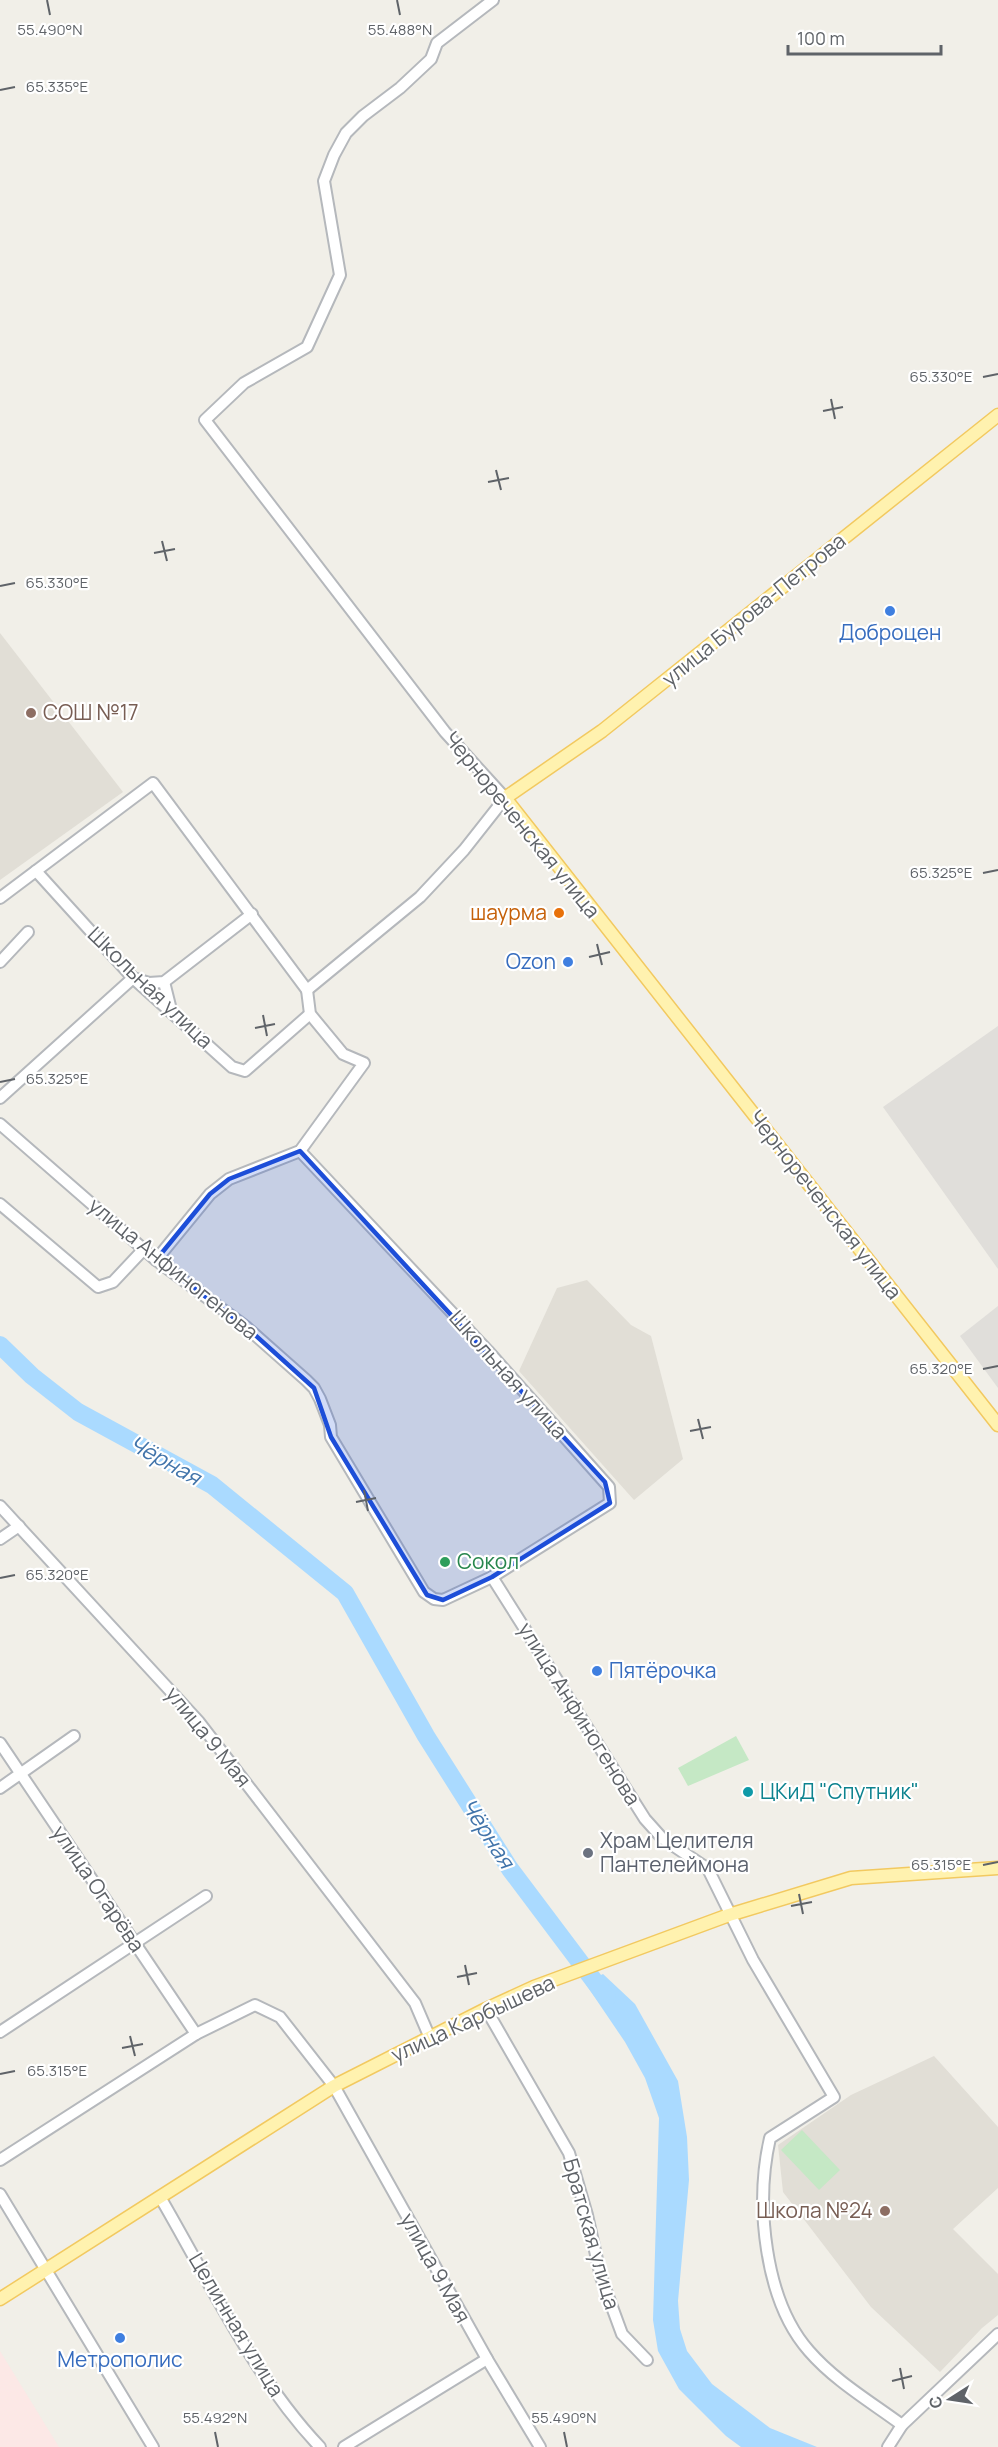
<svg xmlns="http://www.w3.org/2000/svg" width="998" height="2447" viewBox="0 0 998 2447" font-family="Manrope,sans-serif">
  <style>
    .industrial { fill: #e0deda }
    .education { fill: #e1ded6 }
    .medical { fill: #fce8e6 }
    .green { fill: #c5e8c5 }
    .water { fill: #aadaff }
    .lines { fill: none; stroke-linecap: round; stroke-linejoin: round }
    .river { stroke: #aadaff; stroke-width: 18 }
    .minor-casing { stroke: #b5b8bc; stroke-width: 14 }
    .major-casing { stroke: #f2c960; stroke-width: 15 }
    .minor { stroke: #fff; stroke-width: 10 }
    .major { stroke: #fff2af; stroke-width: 12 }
    .marked { fill: #1d4ed8; fill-opacity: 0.2; stroke: #1d4ed8; stroke-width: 4.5; stroke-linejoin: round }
    .ticks { fill: none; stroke: #5f6368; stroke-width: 2 }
    .shop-dot { fill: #3f7fe0; stroke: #fff; stroke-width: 2 }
    .education-dot { fill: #8d6e63; stroke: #fff; stroke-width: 2 }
    .food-dot { fill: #e8710a; stroke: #fff; stroke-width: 2 }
    .leisure-dot { fill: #2e9e5b; stroke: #fff; stroke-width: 2 }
    .culture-dot { fill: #0f9aa8; stroke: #fff; stroke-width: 2 }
    .worship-dot { fill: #6b7280; stroke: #fff; stroke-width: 2 }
    .labels { text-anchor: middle; stroke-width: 4.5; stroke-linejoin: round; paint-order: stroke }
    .street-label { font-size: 21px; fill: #5f6368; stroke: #fff }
    .shop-label { font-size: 21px; fill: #366cbe; stroke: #fff }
    .education-label { font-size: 21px; fill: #785e54; stroke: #fff; text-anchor: start }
    .food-label { font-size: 21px; fill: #c56008; stroke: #fff; text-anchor: end }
    .leisure-label { font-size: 21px; fill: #27864d; stroke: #fff; text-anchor: start }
    .culture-label { font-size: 21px; fill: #0d838f; stroke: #fff; text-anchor: start }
    .worship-label { font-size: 21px; fill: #5b616d; stroke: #fff; text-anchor: start }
    .water-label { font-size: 22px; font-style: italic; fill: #4174aa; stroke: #fff }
    .ticks-label { font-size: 15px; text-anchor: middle; fill: #5f6368; stroke: #fff; stroke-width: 4.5; stroke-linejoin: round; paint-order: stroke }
  </style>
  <rect width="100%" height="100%" fill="#f1efe8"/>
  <g class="industrial">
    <path d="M998,1026v243l-115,-162z"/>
    <path d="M998,1306v82l-38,-52z"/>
  </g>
  <g class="education">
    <path d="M0,633l123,159 -123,88z"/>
    <path d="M587,1280l44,45 20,11 32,123 -49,41 -115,-129 38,-83z"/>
    <path d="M934,2056l64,71v61l-45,41 45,45v41l-16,13 -42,44 -69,-65 -88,-115 -5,-47 73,-50z"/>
  </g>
  <path class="medical" d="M0,2351l59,96h-59z"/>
  <g class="green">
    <path d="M736,1736l13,24 -61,26 -10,-18z"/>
    <path d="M802,2130l38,40 -21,20 -38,-40z"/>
  </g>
  <path class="water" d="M603,1974l32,30 43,77 9,56 2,43 -11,121 2,28 7,22 25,33 58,44 47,19h-76l-15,-11 -47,-47 -21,-38 -5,-31 6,-202 -14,-40 -20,-36 -40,-59z"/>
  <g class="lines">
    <path class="river" d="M0,1345l32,31 46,36 134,73 133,108 81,143 84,133 97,129"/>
    <g class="minor-casing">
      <g id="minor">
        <path d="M36,871l97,107 99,89 13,4 65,-57"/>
        <path d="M0,898l153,-115 154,207 113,-93 44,-47 41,-52 -60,-66 -240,-312 39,-37 63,-36 33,-72 -16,-94 10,-26 12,-22 17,-17 37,-28 31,-29 6,-16 56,-43"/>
        <path d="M0,962l28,-30"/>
        <path d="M164,982l7,28"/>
        <path d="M0,1098l133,-120 16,5 15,-1 88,-68"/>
        <path d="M0,1124l156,136 89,66 61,54 8,8 6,11 10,26 1,12 93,155 10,7 9,1 49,-23 153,242 17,19 46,31 45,91 81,137 -64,41c-15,65 -6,162 39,213 26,30 62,51 93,74"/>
        <path d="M300,1151l188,200 121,136 1,16 -118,74"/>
        <path d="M0,1204l98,83 15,-5 31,-33"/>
        <path d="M156,1260l54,-66 19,-15 71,-28 64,-88 -21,-9 -33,-40 -3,-24"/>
        <path d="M0,1506l199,216 216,281 15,35"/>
        <path d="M0,1539l19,-13"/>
        <path d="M0,1743l196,291"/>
        <path d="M0,1788l74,-52"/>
        <path d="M486,2009l83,144 18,62 14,62 21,57 25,26"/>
        <path d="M0,2032l206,-136"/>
        <path d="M0,2160l196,-126 59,-29 25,12 54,69 153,273 53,88"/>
        <path d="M0,2194l153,253"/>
        <path d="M160,2197c48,82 94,181 160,250"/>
        <path d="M344,2447l143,-88"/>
        <path d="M888,2447l14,-22 96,-91"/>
      </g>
    </g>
    <g class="major-casing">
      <g id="major">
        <path d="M998,415l-396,316 -97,67 493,627"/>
        <path d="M0,2299l334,-213 152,-77 48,-22 195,-72 122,-37 147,-10"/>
      </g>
    </g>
    <use href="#minor" class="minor"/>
    <use href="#major" class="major"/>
  </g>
  <path class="marked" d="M300,1151l305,331 5,21 -118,74 -49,23 -16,-5 -96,-158 -17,-49 -69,-62 -89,-66 54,-66 19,-15z"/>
  <path class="ticks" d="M47,0l3,15M397,0l3,15M0,90l15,-3M983,377l15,-3M831,399l4,20M823,411l20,-4M496,470l5,20M488,482l21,-4M162,541l5,20M154,553l21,-4M0,586l15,-3M983,873l15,-3M597,944l5,21M589,957l21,-5M263,1015l4,21M255,1028l20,-4M0,1082l15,-3M983,1369l15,-3M698,1419l5,20M690,1431l21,-4M364,1490l4,21M356,1502l20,-4M0,1578l15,-3M983,1865l15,-3M799,1894l4,20M791,1906l21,-4M465,1965l4,20M457,1977l20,-4M130,2036l5,20M122,2048l21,-4M0,2074l15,-3M900,2368l4,21M892,2381l20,-5M215,2432l3,15M564,2432l3,15"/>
  <g class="shop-dot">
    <circle cx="890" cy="611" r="6"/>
    <circle cx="568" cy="962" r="6"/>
    <circle cx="597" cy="1671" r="6"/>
    <circle cx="120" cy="2338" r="6"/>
  </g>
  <g class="education-dot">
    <circle cx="31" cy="713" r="6"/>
    <circle cx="885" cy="2211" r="6"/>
  </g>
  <circle class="food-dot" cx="559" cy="913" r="6"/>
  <circle class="leisure-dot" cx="445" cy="1562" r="6"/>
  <circle class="culture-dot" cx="748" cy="1792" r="6"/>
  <circle class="worship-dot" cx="588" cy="1853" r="6"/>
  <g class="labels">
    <g class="street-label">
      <text transform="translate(754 610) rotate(-39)" y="7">улица Бурова-Петрова</text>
      <text transform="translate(522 825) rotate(51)" y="7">Чернореченская улица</text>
      <text transform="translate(150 988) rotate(44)" y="7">Школьная улица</text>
      <text transform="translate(825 1205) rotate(52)" y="7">Чернореченская улица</text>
      <text transform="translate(173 1269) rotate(39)" y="7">улица Анфиногенова</text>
      <text transform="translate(508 1375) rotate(48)" y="7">Школьная улица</text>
      <text transform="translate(579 1714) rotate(58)" y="7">улица Анфиногенова</text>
      <text transform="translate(208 1737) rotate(51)" y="7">улица 9 Мая</text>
      <text transform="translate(98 1889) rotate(56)" y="7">улица Огарёва</text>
      <text transform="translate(473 2019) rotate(-25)" y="7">улица Карбышева</text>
      <text transform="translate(591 2234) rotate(74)" y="7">Братская улица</text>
      <text transform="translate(435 2268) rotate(61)" y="7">улица 9 Мая</text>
      <text transform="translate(236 2325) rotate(59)" y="7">Целинная улица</text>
    </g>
    <g class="shop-label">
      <text x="890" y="640">Доброцен</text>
      <text x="556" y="969" text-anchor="end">Ozon</text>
      <text x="609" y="1678" text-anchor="start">Пятёрочка</text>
      <text x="120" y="2367">Метрополис</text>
    </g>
    <g class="education-label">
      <text x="43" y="720">СОШ №17</text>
      <text x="873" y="2218" text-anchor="end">Школа №24</text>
    </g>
    <g class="food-label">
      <text x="547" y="920">шаурма</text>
    </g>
    <g class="leisure-label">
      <text x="457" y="1569">Сокол</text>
    </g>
    <g class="culture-label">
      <text x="760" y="1799">ЦКиД "Спутник"</text>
    </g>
    <g class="worship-label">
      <text x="600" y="1848">Храм Целителя<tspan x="600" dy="24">Пантелеймона</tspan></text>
    </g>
    <g class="water-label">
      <text transform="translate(165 1460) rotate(29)" y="8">Чёрная</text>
      <text transform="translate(488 1833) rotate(57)" y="8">Чёрная</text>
    </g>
  </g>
  <g class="ticks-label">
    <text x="50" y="35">55.490°N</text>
    <text x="400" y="35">55.488°N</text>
    <text x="57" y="92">65.335°E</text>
    <text x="941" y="382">65.330°E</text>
    <text x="57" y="588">65.330°E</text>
    <text x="941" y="878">65.325°E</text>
    <text x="57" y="1084">65.325°E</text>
    <text x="941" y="1374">65.320°E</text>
    <text x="57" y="1580">65.320°E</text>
    <text x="941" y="1870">65.315°E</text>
    <text x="57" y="2076">65.315°E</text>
    <text x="215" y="2423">55.492°N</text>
    <text x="564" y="2423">55.490°N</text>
  </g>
  <g transform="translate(950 2399) rotate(258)" stroke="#ffffff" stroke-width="4.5" paint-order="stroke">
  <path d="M0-4.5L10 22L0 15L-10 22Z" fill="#5f6368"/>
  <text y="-9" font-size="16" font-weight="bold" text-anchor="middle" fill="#5f6368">С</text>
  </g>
  <path d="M788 45v9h153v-9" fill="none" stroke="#5f6368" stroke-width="3"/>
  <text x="797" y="45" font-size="18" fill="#5f6368" stroke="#ffffff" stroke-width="4.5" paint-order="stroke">100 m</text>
</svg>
